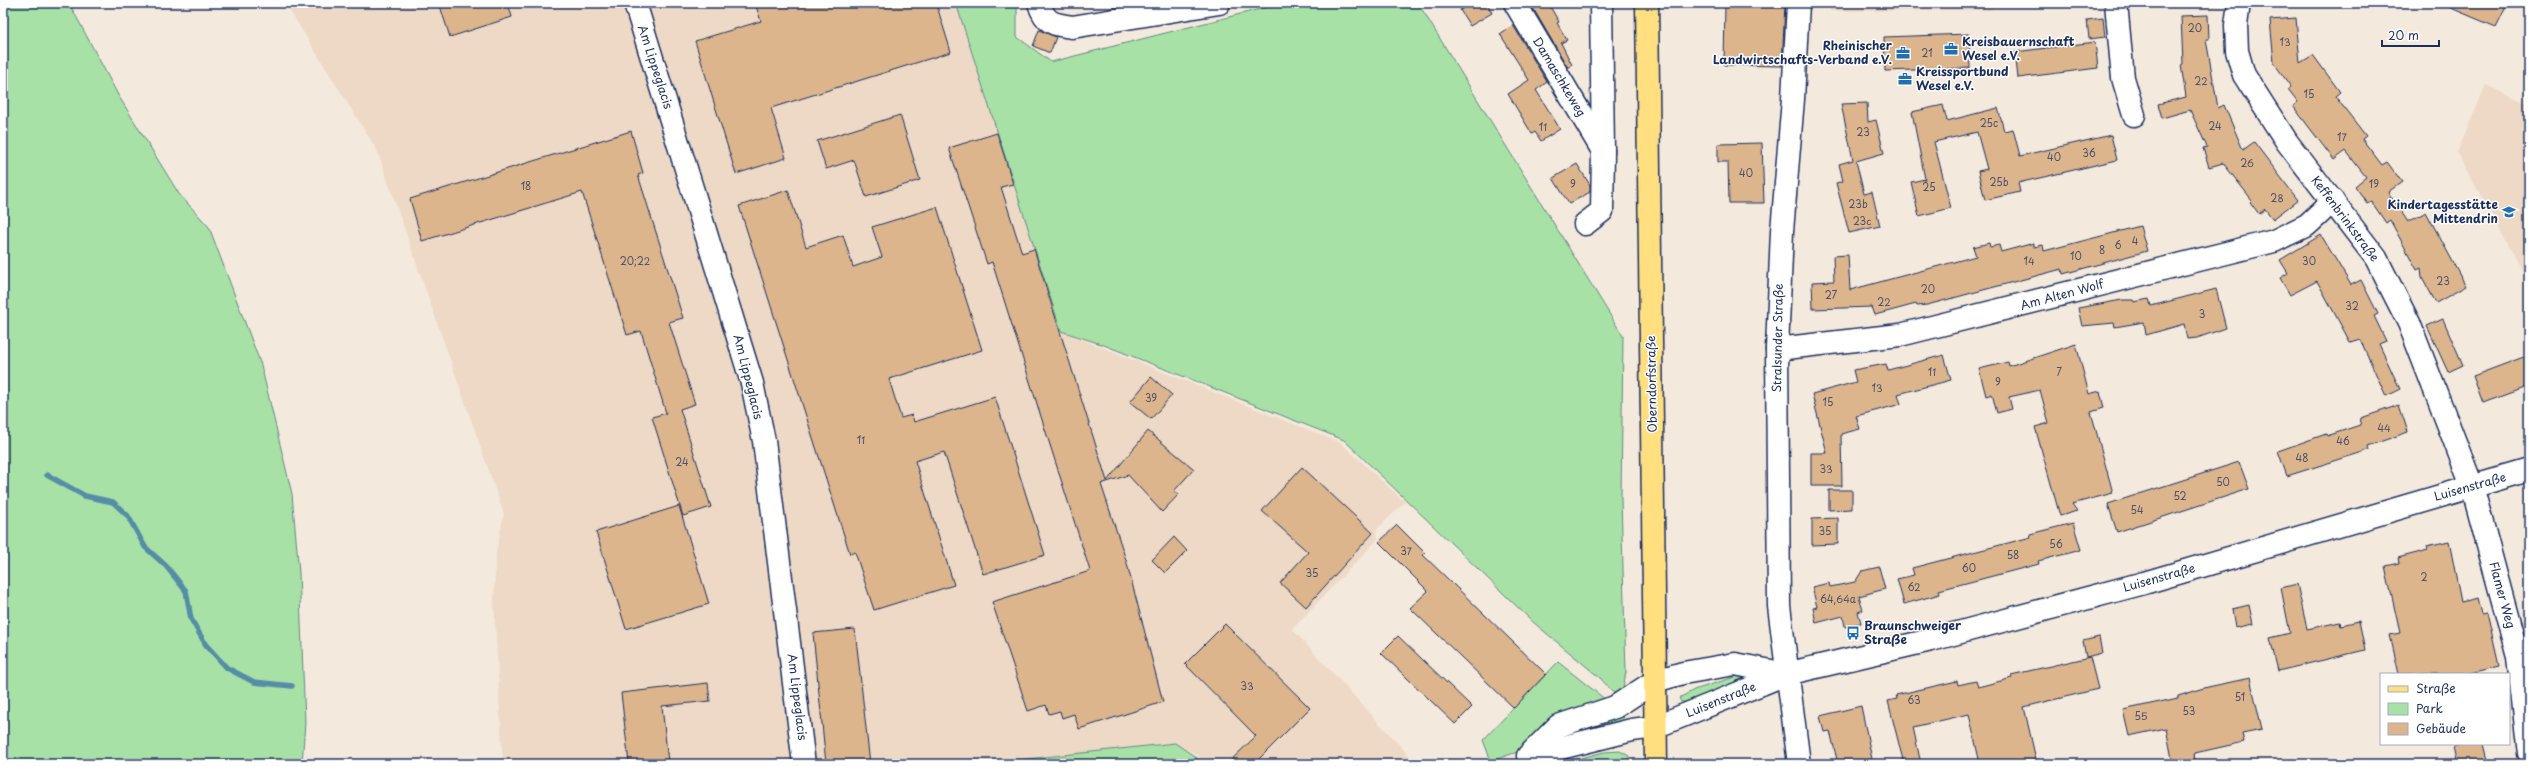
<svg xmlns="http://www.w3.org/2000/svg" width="2532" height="767" viewBox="0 0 2532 767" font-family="'Playpen Sans',sans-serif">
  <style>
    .built { fill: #edd9c5 }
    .green { fill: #a8e1a6; stroke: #628882 }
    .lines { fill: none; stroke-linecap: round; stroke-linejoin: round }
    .stream { stroke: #558da6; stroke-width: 5.5 }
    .building { fill: #dcb58d; stroke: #1b2f5e }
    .minor-casing { stroke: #1b2f5e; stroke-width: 25 }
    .primary-casing { stroke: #1b2f5e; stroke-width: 25 }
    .minor { stroke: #fff; stroke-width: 22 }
    .primary { stroke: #ffdf80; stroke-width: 22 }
    .labels { text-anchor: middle; stroke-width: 3; stroke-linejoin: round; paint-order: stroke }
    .number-label { font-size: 10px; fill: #4b506a }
    .poi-label { font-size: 12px; font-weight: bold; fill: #1b2f5e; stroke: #fff; text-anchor: start }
    .street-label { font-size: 12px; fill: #1b2f5e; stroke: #fff }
  </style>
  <rect width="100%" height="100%" fill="#f4e9dd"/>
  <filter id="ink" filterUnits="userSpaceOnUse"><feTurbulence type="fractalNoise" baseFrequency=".025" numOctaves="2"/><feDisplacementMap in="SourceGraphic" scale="8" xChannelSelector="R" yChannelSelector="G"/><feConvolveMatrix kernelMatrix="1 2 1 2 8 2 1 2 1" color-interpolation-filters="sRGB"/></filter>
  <g filter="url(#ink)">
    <g class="built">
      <path d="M285,3h671l105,328 280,112 64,59 -29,28 2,9 -86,90 125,135h-217l-1,-8 -25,-13 -194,21h-477l-9,-162 2,-49 8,-39 -127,-364z"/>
      <path d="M1830,3h161l1,7 -162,1z"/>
      <path d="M2486,85l43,19v168l-5,1 -67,-120z"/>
    </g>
    <g class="green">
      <path d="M3,3h66l49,92 61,99 30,33 52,138 31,129 7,79 6,149 -3,42h-299z"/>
      <path d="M956,3h61v34l34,25 233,-59h134l205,333 -2,162 5,174 -3,16 -8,6 -15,-16 -67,-56 -189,-182 -240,-95 -43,-14z"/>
      <path d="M1558,662l48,38 -83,50 -32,11 -8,-21z"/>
      <path d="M1738,676l4,1 1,4 -4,2 -54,19h-4l-2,-4 15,-8z"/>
      <path d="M1622,715l1,6 -63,21 2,-8z"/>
      <path d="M1175,743l22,15 1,6h-218z"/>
      <path d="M1620,751l9,5v8h-71l46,-12z"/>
    </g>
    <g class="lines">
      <path class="stream" d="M47,475l38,21 28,6 15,14 17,31 21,19 20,25 5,28 15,26 21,23 27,14 38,4"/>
    </g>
    <g class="building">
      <path d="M439,3h69l4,14 -62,20z"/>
      <path d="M755,3h181l15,49 -180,56 15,50 -50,16 -41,-133 66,-20z"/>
      <path d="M1473,3h14l5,10 -22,13 -10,-16z"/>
      <path d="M1530,3h18l11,19 -2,1 10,17 -6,3 11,22 -4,3z"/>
      <path d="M1725,3h60l-3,63 -58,-1z"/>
      <path d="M2439,3h69l-12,24z"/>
      <path d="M2208,15l1,24h-3l12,69 6,-3 19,45 11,-8 44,58 -25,19 -8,-10 -6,5 -9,-12 2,-2 -29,-37 -14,4 -6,-19 4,-1 -17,-37 -28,8 -4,-14 28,-7 -5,-32 2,-1 -2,-48z"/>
      <path d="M2103,18l2,19 -16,2 -2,-19z"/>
      <path d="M2296,18l4,45 13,-8 27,37 -5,4 31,40 -4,3 20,26 5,-3 15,20 -14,10 20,30 18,-10 40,74 -30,17 -14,-26 -1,-9 -4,2 -27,-50 -4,3 -15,-22 -4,2 -12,-17 11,-9 -20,-26 -12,9 -41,-54 5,-4 -10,-13 3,-2 -17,-24 -4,-43z"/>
      <path d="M1513,25l34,57 -11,8 24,39 -19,12 -6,-9 -3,2 -24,-40 21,-14 -29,-46z"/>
      <path d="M1039,30l17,7 -6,16 -17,-7z"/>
      <path d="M1969,34l1,34 -85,3 -1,-34z"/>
      <path d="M2095,42l3,26 -80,10 -3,-26z"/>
      <path d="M1867,103l1,19 8,-2 8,33 -28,8 8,33 8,-2 8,34 -31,7 -13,-50 7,-2 -4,-17 14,-4 -12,-56z"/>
      <path d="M1943,105l4,16 51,-13 6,23 9,-2 7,27 91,-21 6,25 -99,23 2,9 -35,8 -7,-29 9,-2 -10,-37 -43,10 17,66 -32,8 -8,-34 14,-3 -13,-67z"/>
      <path d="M900,115l20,65 -54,17 -12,-37 -28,9 -9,-28z"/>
      <path d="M631,131l12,42 -5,2 45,143 -14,4 26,82 -15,5 31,98 -28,9 -31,-99 14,-4 -25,-82 -14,4 -45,-143 -160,49 -12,-42z"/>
      <path d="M997,133l16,51 -12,3 21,66 12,-4 73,232 41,-50 46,38 -20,22 5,3 -17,18 -34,-37 -27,9 25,76 37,142 -84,27 -5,-15 -12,4 -2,-7 -11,3 -3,-9 -18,6 -36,-109 98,-31 -98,-309 -5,2 -38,-116z"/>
      <path d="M1762,143l2,60h-35l-1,-41h-10v-18z"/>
      <path d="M1577,164l13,21v7l-21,12 -16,-26z"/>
      <path d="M788,190l18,57 37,-12 10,32 29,-10 -10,-30 65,-20 45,143 -93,29 12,39 11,-3 2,7 81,-25 50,158 -62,19 -39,-122 -29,9 39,124 -80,25 -19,-58 -5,2 -111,-348z"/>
      <path d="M2140,226l7,25 -84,23 -1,-5 -135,36 -10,1 -1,-2 -41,11 -3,-8 -59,2 -1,-27 22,-1 -1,-25 15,-1 2,35 126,-34 -3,-9 16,-4 1,4 9,-2 2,7 33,-9v4l9,-2 1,6z"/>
      <path d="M2321,235l30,50 10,-5 17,34 -4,2 12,25 -7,3 21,45 -14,7 -26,-57 -10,3 -33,-61 -27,14 -10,-17 8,-5 -8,-13z"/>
      <path d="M2216,289l10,39 -29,10 -10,1 -3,-15 -38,11 -2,-13 -29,5 -1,-4 -32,3 -4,-18 44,-8h11l1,2 15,-3 2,7z"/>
      <path d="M2443,319l20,46 -15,7 -21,-46z"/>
      <path d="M2076,344l13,50 11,-3 4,17 -13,4 22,81 -41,11 5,7 -17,5 -25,-89 14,-4 -9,-33 -31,7 3,12 -15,4 -5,-19 -6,2 -7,-27 29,-7 1,4z"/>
      <path d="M1944,355l7,25 -53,14 3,10 -45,12 4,13 -19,5 1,52h-31v-33h16l-15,-59 44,-12 -3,-12 33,-6 2,6z"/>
      <path d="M2529,355v31l-46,17 -10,-27z"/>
      <path d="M1151,377l21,18 -21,24 -21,-17z"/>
      <path d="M2399,405l9,27 -40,14 1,4 -82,26 -9,-25 48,-17 1,2 33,-11 1,-7z"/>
      <path d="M2239,462l10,27 -132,43 -9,-28z"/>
      <path d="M1302,467l71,66 -67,74 -26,-24 28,-31 -46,-41z"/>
      <path d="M1829,490h23v19l-23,1z"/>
      <path d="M679,506l30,98 -83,25 -30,-97z"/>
      <path d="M1838,518v26l-26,1v-26z"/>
      <path d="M2073,523l8,27 -43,11 1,3 -100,26 1,4 -36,10 -7,-25 17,-4 -2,-7 119,-31 -1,-3z"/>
      <path d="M1397,525l28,28 -2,2 123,119 -32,34 -104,-100 18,-17 -49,-49z"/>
      <path d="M1174,537l13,14 -22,22 -13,-13z"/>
      <path d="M2449,541l12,61 17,-4 4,16 5,-1 12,53 -33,8h-67l-9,-39 10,-2 -15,-67 14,-3 -1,-5 30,-8 -1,-4z"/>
      <path d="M1879,567l6,22 -26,7 4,14 -5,2 3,11 -16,4 -2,-11 -27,7 -3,-15 4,-1 -5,-20 17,-4 1,4 25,-5 7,-11z"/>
      <path d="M2297,584l10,45 33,-7 1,3 18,-4 6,29 -87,21 -8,-33 20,-5 -9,-45z"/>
      <path d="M2249,605l4,19 -18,4 -3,-19z"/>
      <path d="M1225,624l85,84 -56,56h-27l29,-28 -71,-72z"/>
      <path d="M855,629l15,135h-44l-13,-131z"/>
      <path d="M1398,636l74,71 -17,17 -74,-71z"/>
      <path d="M2099,637l3,16 -16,4 -3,-16z"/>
      <path d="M2090,657l8,32 -74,18 13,57h-57l-11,-50 -56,13 8,37h-17l-16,-63 9,-2 -1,-4 61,-14 1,4 18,-4 2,6 34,-9 -1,-3z"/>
      <path d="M2250,678l12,51 -20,4 2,9 -49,11 1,8 -23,3 -7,-36 -37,8 -6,-26 55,-12v-2l30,-9z"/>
      <path d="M708,683l2,18 -48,5 6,56 -39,2 -8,-71z"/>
      <path d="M1861,706l12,58h-35l-8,-33 -6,1 -4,-16z"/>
      <path d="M2464,744h18l5,20h-30l-4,-17z"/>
    </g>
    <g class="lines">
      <g class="minor-casing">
        <g id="minor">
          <path d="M635,3l117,380 12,58 40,323"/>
          <path d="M1039,3c6,20 13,21 33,24l147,-24"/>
          <path d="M1515,3l88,148"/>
          <path d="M1798,3l-5,96 -11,132 -5,118 2,257 20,158"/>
          <path d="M2116,3l7,75 11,37"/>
          <path d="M2239,3l-3,22 1,26 7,24 43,67 89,116 33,65 63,163 46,171 11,96"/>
          <path d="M1585,224l17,-13 1,-59 -2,-149"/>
          <path d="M1777,349l123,-14 374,-94 33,-16 26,-24"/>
          <path d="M1528,756l30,-30 57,-19 40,-26 28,-8 52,-9 51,10"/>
          <path d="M1528,764l24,-14 80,-20 23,-3 131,-53 145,-34 213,-57 385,-113"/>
        </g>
      </g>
      <g class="primary-casing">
        <path id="primary" d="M1647,3l9,761"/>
      </g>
      <use href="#minor" class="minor"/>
      <use href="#primary" class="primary"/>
    </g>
  </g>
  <defs>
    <g id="office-bare" transform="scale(1.08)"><path d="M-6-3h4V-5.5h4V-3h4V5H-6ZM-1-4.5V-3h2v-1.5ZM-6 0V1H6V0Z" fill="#1f6fb2" stroke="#fff" stroke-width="2.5" paint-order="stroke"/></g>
    <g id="school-bare" transform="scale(1.08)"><path d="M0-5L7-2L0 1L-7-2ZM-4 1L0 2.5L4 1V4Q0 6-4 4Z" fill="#1f6fb2" stroke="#fff" stroke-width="2.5" paint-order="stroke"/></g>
    <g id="bus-bare" transform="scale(1.08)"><path d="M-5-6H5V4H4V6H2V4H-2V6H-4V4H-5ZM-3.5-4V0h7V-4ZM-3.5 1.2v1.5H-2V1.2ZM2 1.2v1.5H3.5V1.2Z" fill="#1f6fb2" stroke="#fff" stroke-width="2.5" paint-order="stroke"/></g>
  </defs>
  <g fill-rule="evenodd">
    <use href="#office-bare" x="1951" y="49"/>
    <use href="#office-bare" x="1903" y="53"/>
    <use href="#office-bare" x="1905" y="79"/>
    <use href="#school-bare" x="2509" y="212"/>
    <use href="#bus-bare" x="1853" y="633"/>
  </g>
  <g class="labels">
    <g class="number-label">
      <text x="2195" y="32">20</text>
      <text x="2285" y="46">13</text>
      <text x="1927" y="57">21</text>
      <text x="2201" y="85">22</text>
      <text x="2309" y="98">15</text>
      <text x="1989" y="127">25c</text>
      <text x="2215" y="130">24</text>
      <text x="1543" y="131">11</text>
      <text x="1863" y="136">23</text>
      <text x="2342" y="141">17</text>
      <text x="2089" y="157">36</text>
      <text x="2054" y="161">40</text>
      <text x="2247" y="167">26</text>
      <text x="1746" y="177">40</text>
      <text x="1999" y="186">25b</text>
      <text x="1573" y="188">9</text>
      <text x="2374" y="188">19</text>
      <text x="526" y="190">18</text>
      <text x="1929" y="191">25</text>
      <text x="2277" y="202">28</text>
      <text x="1858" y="208">23b</text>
      <text x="1862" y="225">23c</text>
      <text x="2135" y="245">4</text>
      <text x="2118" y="249">6</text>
      <text x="2102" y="254">8</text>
      <text x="2076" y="260">10</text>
      <text x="635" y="265">20;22</text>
      <text x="2029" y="265">14</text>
      <text x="2309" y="265">30</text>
      <text x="2443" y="285">23</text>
      <text x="1928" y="293">20</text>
      <text x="1831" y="299">27</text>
      <text x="1884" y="306">22</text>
      <text x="2352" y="310">32</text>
      <text x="2202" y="318">3</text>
      <text x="1932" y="376">11</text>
      <text x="2059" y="376">7</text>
      <text x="1998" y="386">9</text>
      <text x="1877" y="392">13</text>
      <text x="1151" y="402">39</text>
      <text x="1828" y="406">15</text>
      <text x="2384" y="432">44</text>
      <text x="861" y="444">11</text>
      <text x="2343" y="445">46</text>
      <text x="2302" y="462">48</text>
      <text x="682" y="466">24</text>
      <text x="1826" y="473">33</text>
      <text x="2223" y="486">50</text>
      <text x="2180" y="500">52</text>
      <text x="2137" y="514">54</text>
      <text x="1825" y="535">35</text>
      <text x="2056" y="548">56</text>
      <text x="1406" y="555">37</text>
      <text x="2013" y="559">58</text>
      <text x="1969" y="572">60</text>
      <text x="1312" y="577">35</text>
      <text x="2424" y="581">2</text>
      <text x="1914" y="591">62</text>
      <text x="1838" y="603">64,64a</text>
      <text x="1247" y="690">33</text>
      <text x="2240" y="701">51</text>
      <text x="1914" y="704">63</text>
      <text x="2189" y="715">53</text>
      <text x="2141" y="720">55</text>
    </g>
    <g class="poi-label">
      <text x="1962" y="46">Kreisbauernschaft<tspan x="1962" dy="14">Wesel e.V.</tspan></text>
      <text x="1892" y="50" text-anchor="end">Rheinischer<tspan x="1892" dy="14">Landwirtschafts-Verband e.V.</tspan></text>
      <text x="1916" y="76">Kreissportbund<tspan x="1916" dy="14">Wesel e.V.</tspan></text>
      <text x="2498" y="209" text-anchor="end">Kindertagesstätte<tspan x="2498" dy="14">Mittendrin</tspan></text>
      <text x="1864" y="630">Braunschweiger<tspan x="1864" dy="14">Straße</tspan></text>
    </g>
    <g class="street-label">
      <text transform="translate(655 67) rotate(72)" y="4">Am Lippeglacis</text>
      <text transform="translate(1559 77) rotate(59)" y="4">Damaschkeweg</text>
      <text transform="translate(2345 219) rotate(53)" y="4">Keffenbrinkstraße</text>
      <text transform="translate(2062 295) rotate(-15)" y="4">Am Alten Wolf</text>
      <text transform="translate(1778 338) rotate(-89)" y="4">Stralsunder Straße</text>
      <text transform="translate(748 377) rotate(76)" y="4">Am Lippeglacis</text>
      <text transform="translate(1652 384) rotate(-91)" y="4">Oberndorfstraße</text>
      <text transform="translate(2470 487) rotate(-16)" y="4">Luisenstraße</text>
      <text transform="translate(2159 578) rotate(-16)" y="4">Luisenstraße</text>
      <text transform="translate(2502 595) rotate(75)" y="4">Flamer Weg</text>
      <text transform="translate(797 697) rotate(83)" y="4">Am Lippeglacis</text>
      <text transform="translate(1721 700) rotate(-22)" y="4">Luisenstraße</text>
    </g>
  </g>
  <rect width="2532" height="767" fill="none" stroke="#fff" stroke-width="16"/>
  <rect x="8" y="8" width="2516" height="751" fill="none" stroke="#1b2f5e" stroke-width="1.5" filter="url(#ink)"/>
  <rect x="2380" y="673" width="130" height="72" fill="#ffffff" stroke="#a4acbf"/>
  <rect x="2388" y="686" width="20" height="6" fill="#ffdf80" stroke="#a4acbf"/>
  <text x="2416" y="693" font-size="12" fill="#1b2f5e">Straße</text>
  <rect x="2388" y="703" width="20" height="12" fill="#a8e1a6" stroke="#a4acbf"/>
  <text x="2416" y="713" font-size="12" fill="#1b2f5e">Park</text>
  <rect x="2388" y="723" width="20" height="12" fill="#dcb58d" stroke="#a4acbf"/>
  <text x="2416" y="733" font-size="12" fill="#1b2f5e">Gebäude</text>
  <path d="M2382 40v6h57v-6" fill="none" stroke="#1b2f5e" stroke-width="2"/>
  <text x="2388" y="40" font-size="12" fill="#1b2f5e" stroke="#ffffff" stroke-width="3" paint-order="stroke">20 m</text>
</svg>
